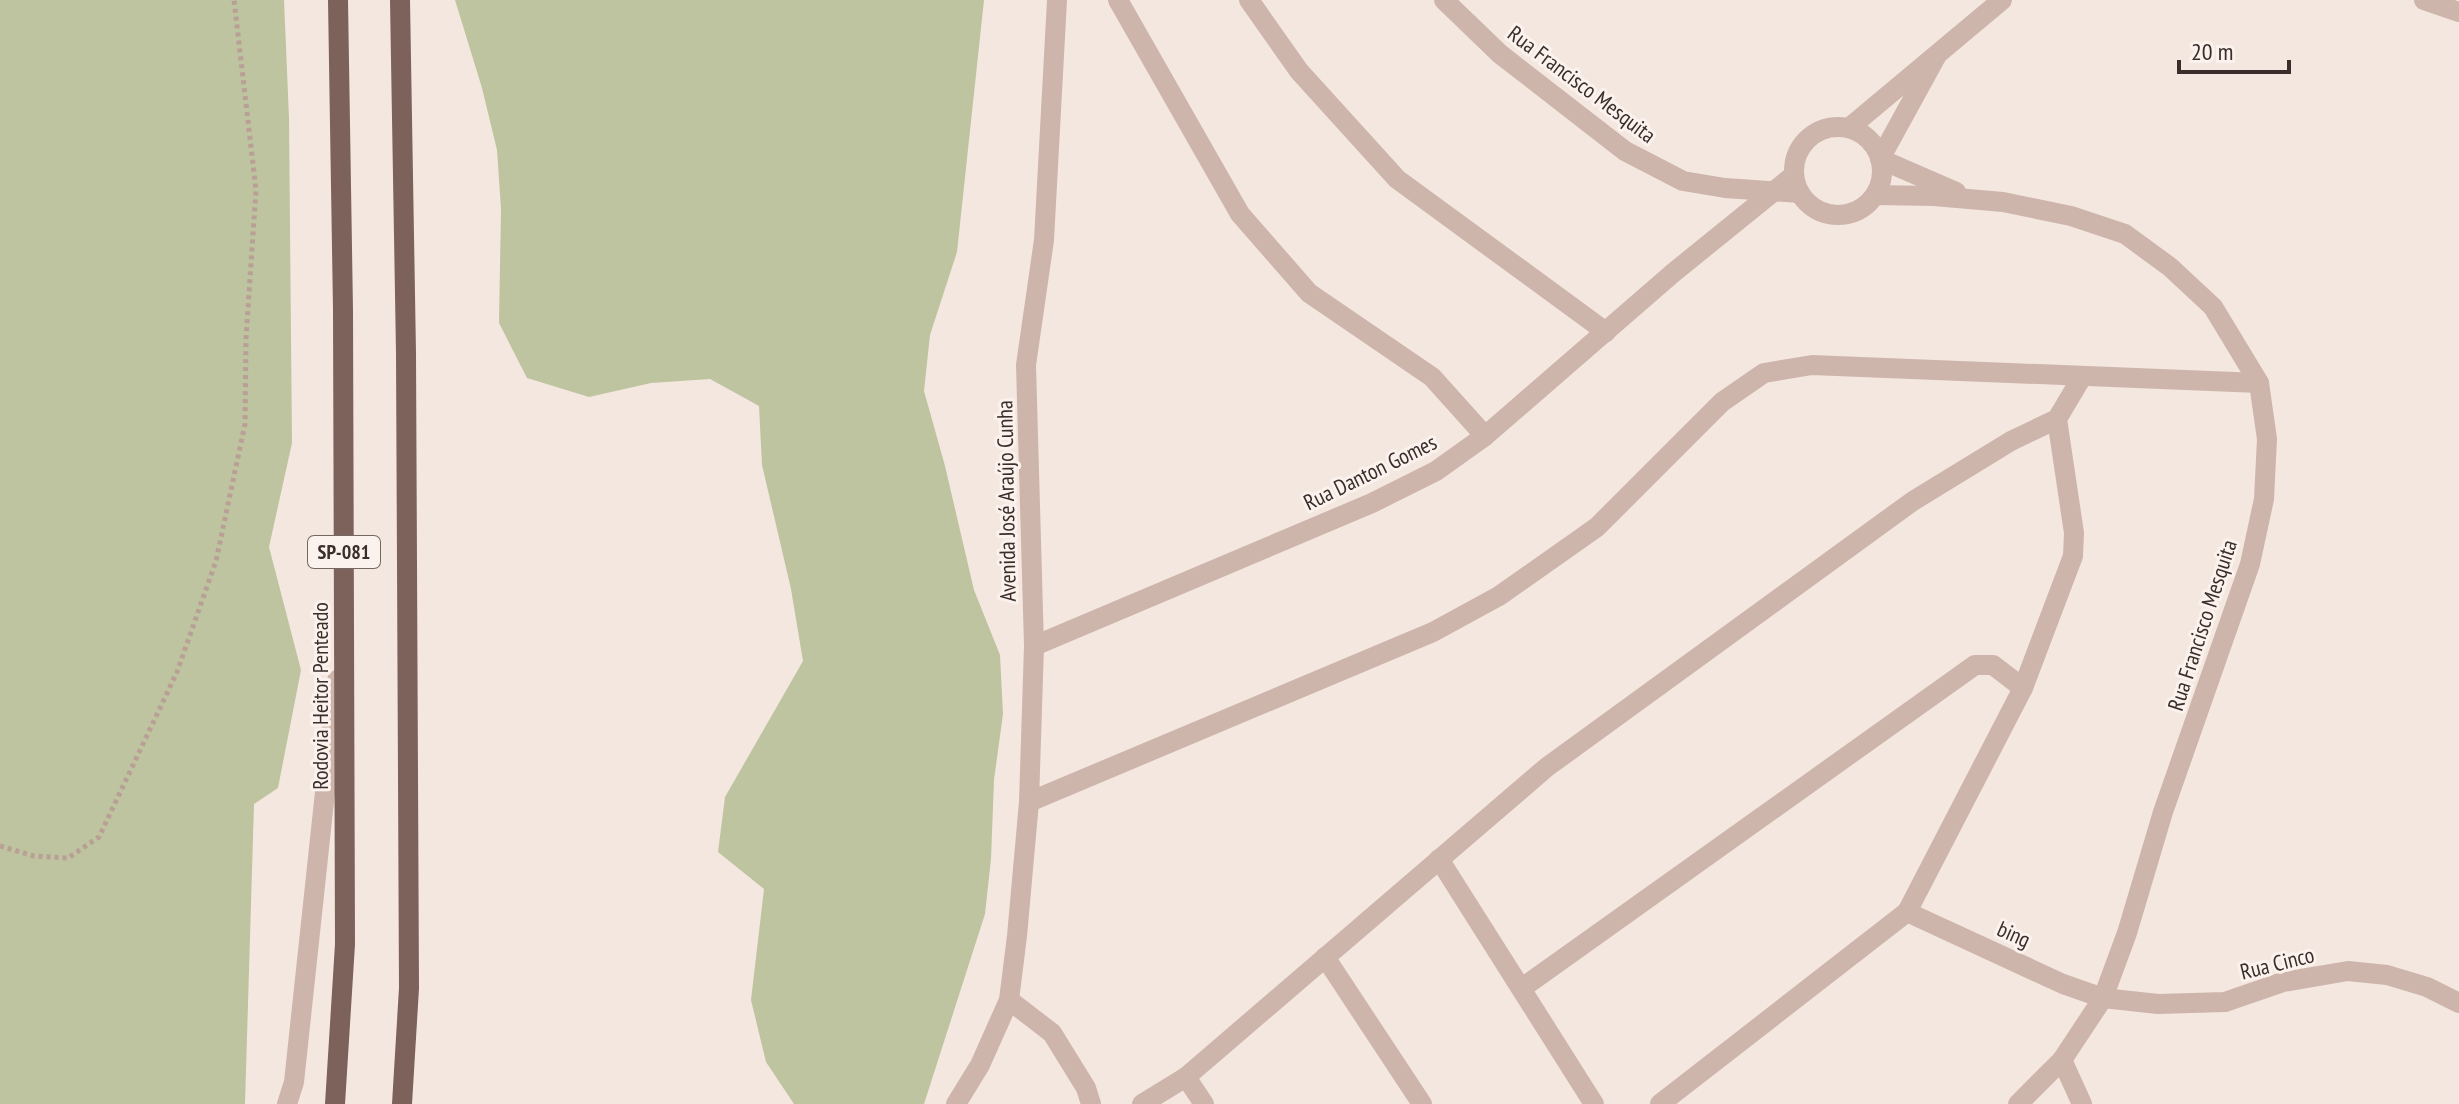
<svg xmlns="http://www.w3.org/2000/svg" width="2459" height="1104" viewBox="0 0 2459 1104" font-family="'PT Sans Narrow',sans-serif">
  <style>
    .green { fill: #bdc49f }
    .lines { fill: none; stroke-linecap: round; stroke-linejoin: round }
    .path { stroke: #b99f95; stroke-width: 5; stroke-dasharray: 4 4; stroke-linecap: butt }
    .service { stroke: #cdb5ab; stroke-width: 20 }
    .minor { stroke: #cdb5ab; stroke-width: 20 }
    .primary { stroke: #7d615b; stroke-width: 20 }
    .labels { text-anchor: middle; stroke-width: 6; stroke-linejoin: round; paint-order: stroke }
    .shield { fill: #fbf2ed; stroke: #746864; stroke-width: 2 }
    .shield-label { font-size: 20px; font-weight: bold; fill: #3a2d2a }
    .street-label { font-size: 22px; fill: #3a2d2a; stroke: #fbf2ed }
  </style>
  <rect width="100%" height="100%" fill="#f4e7e0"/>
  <g class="green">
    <path d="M0,0h284l5,118 3,325 -23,104 32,123 -23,118 -24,16 -9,300h-245z"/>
    <path d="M455,0h529l-27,252 -27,83 -6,56 21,75 29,124 26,65 3,59 -9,66 -3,79 -6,55 -61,190h-130l-28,-42 -15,-62 13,-111 -46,-37 7,-55 78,-136 -12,-72 -29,-124 -3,-59 -49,-27 -59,4 -62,14 -62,-19 -28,-55 2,-114 -4,-59 -15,-62z"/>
  </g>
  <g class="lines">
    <path class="path" d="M0,846l34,10 34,2 31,-21 78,-165 39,-111 29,-137 1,-86 10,-148 -22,-190"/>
    <path class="service" d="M287,1104l7,-22 43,-402"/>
    <g class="minor">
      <path d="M1118,0l122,214 69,79 123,84 53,59"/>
      <path d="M1249,0l50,71 98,108 209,153"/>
      <path d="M1444,0l56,54 125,97 58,30 42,7 75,5"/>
      <path d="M2424,0l35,12"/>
      <path d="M1937,55l-57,104 76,33"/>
      <circle cx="1838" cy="171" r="44"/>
      <path d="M1849,128l153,-128"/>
      <path d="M1875,195l59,1 69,6 68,14 54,18 45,33 43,40 46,76 8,56 -3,60 -14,65 -87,248 -36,121 -24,65 -41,62 -44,44"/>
      <path d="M1034,646l338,-143 64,-32 49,-35 188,-163 121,-98"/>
      <path d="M1029,802l404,-170 66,-36 98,-69 125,-125 42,-29 48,-8 447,18"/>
      <path d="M1439,859l155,245"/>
      <path d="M1907,912l156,72 40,14 55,6 67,-2 58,-20 65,-11 39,4 40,12 32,16"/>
      <path d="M1325,957l97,147"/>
      <path d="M1522,988l453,-323h18l30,23"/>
      <path d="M1009,1000l43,33 34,55 5,16"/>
      <path d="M2062,1060l20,44"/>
      <path d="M1186,1077l18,27"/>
      <path d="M956,1104l24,-39 29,-65 8,-64 12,-134 5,-156 -8,-281 18,-125 13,-240"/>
      <path d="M1142,1104l44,-27 361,-310 366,-266 98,-60 46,-22 25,-42"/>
      <path d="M1660,1104l247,-192 116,-224 50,-132 1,-23 -17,-114"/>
    </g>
    <g class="primary">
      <path d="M400,0l6,353 3,635 -7,116"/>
      <path d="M335,1104l10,-160 -2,-634 -5,-310"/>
    </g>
  </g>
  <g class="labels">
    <rect class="shield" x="308" y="536" width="72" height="32" rx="6"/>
    <g class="shield-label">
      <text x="344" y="559">SP-081</text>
    </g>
    <g class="street-label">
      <text transform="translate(1582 84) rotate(37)" y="8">Rua Francisco Mesquita</text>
      <text transform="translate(1370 472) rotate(-26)" y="8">Rua Danton Gomes</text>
      <text transform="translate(1006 501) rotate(-91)" y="8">Avenida José Araújo Cunha</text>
      <text transform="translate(2202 625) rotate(-72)" y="8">Rua Francisco Mesquita</text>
      <text transform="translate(320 696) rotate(-90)" y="8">Rodovia Heitor Penteado</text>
      <text transform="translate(2014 934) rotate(24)" y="8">bing</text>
      <text transform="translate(2277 963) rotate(-14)" y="8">Rua Cinco</text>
    </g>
  </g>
  <path d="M2179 60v12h110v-12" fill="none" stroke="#3a2d2a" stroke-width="4"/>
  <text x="2191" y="60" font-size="24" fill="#3a2d2a" stroke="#fbf2ed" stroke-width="6" paint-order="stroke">20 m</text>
</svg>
